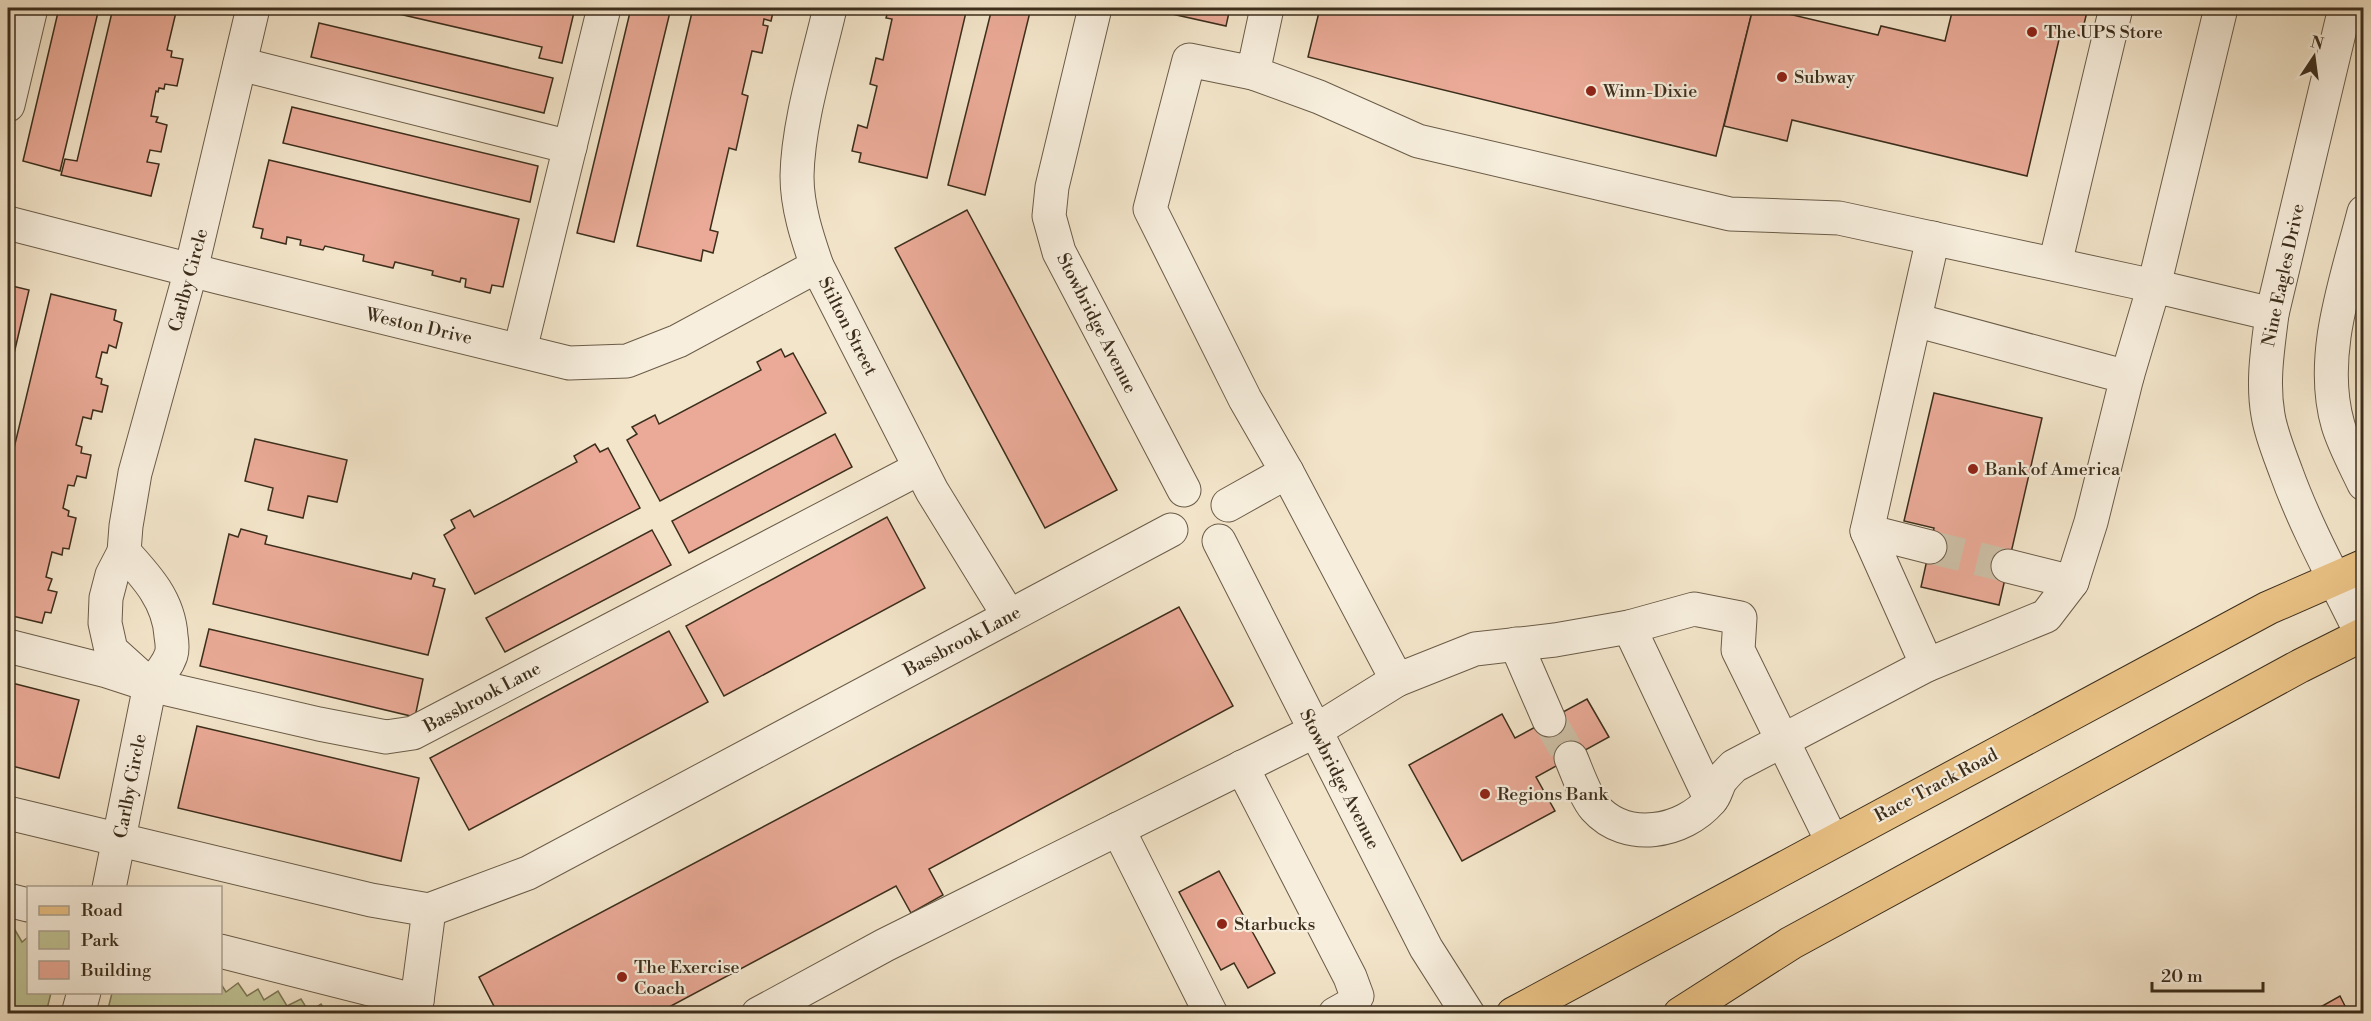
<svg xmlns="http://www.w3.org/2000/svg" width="2371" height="1021" viewBox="0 0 2371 1021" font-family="'Libre Bodoni',serif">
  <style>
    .green { fill: #bfc394; stroke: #7e7858; stroke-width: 1.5 }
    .building { fill: #eaaa97; stroke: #3c2e1c; stroke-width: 1.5 }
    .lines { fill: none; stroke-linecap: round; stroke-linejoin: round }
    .minor-tunnel { stroke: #cec0a7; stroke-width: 33; stroke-dasharray: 33 16; stroke-linecap: butt }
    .minor-casing { stroke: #6a5c48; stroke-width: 35 }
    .major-casing { stroke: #3c2e1c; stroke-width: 35 }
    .minor { stroke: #f7eedd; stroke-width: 33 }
    .major { stroke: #eac285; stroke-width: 33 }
    .poi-dot { fill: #8f2418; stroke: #f7eedd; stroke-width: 2 }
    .labels { text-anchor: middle; stroke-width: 4.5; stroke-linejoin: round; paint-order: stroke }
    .poi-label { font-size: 18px; fill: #3c2e1c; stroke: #f7eedd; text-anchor: start }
    .street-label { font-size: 18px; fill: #3c2e1c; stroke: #f7eedd }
  </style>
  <rect width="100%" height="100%" fill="#f3e5ca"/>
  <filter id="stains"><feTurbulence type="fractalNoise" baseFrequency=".00333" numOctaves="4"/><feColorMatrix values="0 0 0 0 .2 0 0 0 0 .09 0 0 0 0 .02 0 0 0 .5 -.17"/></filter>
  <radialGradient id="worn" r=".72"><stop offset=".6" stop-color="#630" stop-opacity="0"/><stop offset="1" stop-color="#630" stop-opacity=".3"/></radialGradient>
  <g class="green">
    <path d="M15,930l7,12 6,-5v55l23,1 -5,20h-38v-78z"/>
    <path d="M238,983l9,13 11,-7 6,11 14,-9 9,15 14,-7 8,13 12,-8 6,9h-220l5,-20 108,-1 1,-8 5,8z"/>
  </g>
  <g class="building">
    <path d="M59,8h40l-39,163 -37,-10z"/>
    <path d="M113,8h64l-10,42 5,1 -1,6 12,2 -6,27 -12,-2 -1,5 -5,-1 -1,4 -2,-1 -5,25 7,1 -2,5 11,3 -6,27 -11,-2 -3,12 12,2 -8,32 -90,-21 4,-16 12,2z"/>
    <path d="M373,8h202l-13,55 -23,-5 3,-11z"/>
    <path d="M631,8h40l-57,234 -37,-9z"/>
    <path d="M693,8h81l-3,13 -7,-2 -1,6 5,1 -6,27 -10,-2 -10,43 6,2 -12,54 -7,-2 -19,82 8,2 -5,21 -10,-3 -2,11 -64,-15z"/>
    <path d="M889,8h78l-40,170 -68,-16 2,-9 -9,-2 6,-26 9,3 10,-42 -7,-2 6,-26 7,2 9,-41 -6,-1z"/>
    <path d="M992,8h39l-46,187 -37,-10z"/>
    <path d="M1145,8h85l-4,18z"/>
    <path d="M1320,8h433l-37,148 -408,-99z"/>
    <path d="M1753,8h10l115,27 3,-9 64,15 8,-33h135l-7,28 -20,-5 -34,145 -235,-56 -5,21 -63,-15z"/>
    <path d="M319,23l234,55 -9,35 -233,-56z"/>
    <path d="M292,107l246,59 -8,36 -247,-59z"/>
    <path d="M269,160l250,59 -16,68 -11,-2 -2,8 -25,-6 1,-8 -5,-1 -1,4 -28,-7 1,-4 -38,-9 -2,6 -30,-7 1,-6 -39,-9 -2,4 -23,-5 1,-5 -14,-3 -1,7 -25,-6 2,-9 -10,-2z"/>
    <path d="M967,210l150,280 -72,38 -150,-280z"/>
    <path d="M8,285l21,5 -21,89z"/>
    <path d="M51,294l65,16 -2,10 8,3 -6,25 -7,-3 -2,8 -5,-1 -6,25 6,2 -1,5 7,2 -6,26 -9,-2 -2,9 -8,-2 -7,28 6,2 -1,6 10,2 -5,23 -9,-2 -3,10 -6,-1 -5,23 6,3 -1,5 8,2 -7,31 -6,-1 -1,7 -10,-3 -6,25 6,2 -4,11 9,2 -6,21 -6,-1 -3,11 -34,-8v-142z"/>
    <path d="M781,349l4,8 8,-4 33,60 -166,88 -33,-61 10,-6 -5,-7 23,-12 4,9 102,-54 -4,-8z"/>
    <path d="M1934,393l108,25 -43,187 -78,-18 13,-59 -30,-7z"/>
    <path d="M835,434l17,33 -163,86 -17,-32z"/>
    <path d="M255,439l92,21 -10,42 -29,-6 -5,22 -35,-8 5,-22 -28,-7z"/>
    <path d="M595,444l5,8 8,-4 32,60 -165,86 -31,-59 11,-7 -4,-8 19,-10 4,7 103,-55 -3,-6z"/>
    <path d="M887,517l38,71 -201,108 -38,-70z"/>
    <path d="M241,529l26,7 -2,8 146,35 2,-6 22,6 -2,7 12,3 -17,66 -215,-51 16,-70 9,3z"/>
    <path d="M652,530l19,35 -166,87 -19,-34z"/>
    <path d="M1179,607l54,99 -304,163 14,26 -32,18 -15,-27 -240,128h-158l-19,-37z"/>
    <path d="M209,629l214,50 -8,38 -215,-51z"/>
    <path d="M669,631l39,71 -239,128 -39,-72z"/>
    <path d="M8,682l71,18 -20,78 -51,-13z"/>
    <path d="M1587,699l22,38 -73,40 19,34 -93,50 -53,-96 93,-51 13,24z"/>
    <path d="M197,726l222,52 -18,83 -223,-53z"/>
    <path d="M1219,871l56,102 -27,15 -14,-25 -13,7 -42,-78z"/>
    <path d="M2340,996l9,18h-41z"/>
  </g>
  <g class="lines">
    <g class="minor-tunnel">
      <path d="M1930,547l78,19"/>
      <path d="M1549,720l22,38"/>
    </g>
    <g class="minor-casing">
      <g id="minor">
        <path d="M830,8c-12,52 -32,114 -33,168 0,31 10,61 20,90l115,225 77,125"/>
        <path d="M1095,8l-43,179 -3,29 10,36 125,238"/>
        <path d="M2345,8l-73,306c-4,33 -10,67 -4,101 3,19 11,38 18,57 21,58 51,111 78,167"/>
        <path d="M240,64l330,83"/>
        <path d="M1253,73l66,24 99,44 312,73 109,4 315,68 67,-278"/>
        <path d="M8,105l23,-97"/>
        <path d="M2364,212c-17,67 -46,144 -26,213 6,20 17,40 26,59"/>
        <path d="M8,223l210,54 351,86 58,-2 51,-20 139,-75"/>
        <path d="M2055,264l61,-256"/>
        <path d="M520,350l84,-342"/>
        <path d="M2127,377l27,-91 118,28"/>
        <path d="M1287,472l110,208 78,-31 80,-9 74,-13 65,-18 46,9 -2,32 94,191"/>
        <path d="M1228,505l59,-33 -42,-73 -95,-190 39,-149 64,13 14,-65"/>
        <path d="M1867,531l63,16"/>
        <path d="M1219,541l207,407 42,66"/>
        <path d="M124,552l-12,23 -6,23 -1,25 6,27 31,28"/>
        <path d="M2008,566l64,16"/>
        <path d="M1629,627l82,173"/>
        <path d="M1516,644l33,76"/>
        <path d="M8,646l99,25 43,14 169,39 67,13 27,-4 507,-265"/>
        <path d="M1927,665l-60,-134 66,-293"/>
        <path d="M1571,758c6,14 15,40 24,50 31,35 88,25 116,-8 5,-5 6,-14 10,-20 4,-5 9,-10 13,-14l193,-101 119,-49 26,-34 19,-60 36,-145 -212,-57"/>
        <path d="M1242,767l108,210 7,19 -6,9 -16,9"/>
        <path d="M8,813l363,87 58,10"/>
        <path d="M1118,829l93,185"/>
        <path d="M109,888l41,-203c8,-9 17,-18 21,-30 2,-6 1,-13 0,-19 -2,-35 -24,-59 -47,-84l2,-26 9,-53 56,-203 62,-262"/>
        <path d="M8,900l20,5"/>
        <path d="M220,951l197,50"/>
        <path d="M417,1001l12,-91 99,-37 643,-343"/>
        <path d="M78,1014l6,-22"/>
        <path d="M758,1014l127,-69 430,-214 82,-51"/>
      </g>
    </g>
    <g class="major-casing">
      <g id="major">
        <path d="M1513,1014l755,-406 96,-42"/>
        <path d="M1680,1014l111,-71 509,-277 64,-32"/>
      </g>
    </g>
    <use href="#minor" class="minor"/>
    <use href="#major" class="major"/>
  </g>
  <g class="poi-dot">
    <circle cx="2032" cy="32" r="6"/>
    <circle cx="1782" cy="77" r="6"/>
    <circle cx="1591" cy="91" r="6"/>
    <circle cx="1973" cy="469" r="6"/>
    <circle cx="1485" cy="794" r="6"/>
    <circle cx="1222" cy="924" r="6"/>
    <circle cx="622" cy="977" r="6"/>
  </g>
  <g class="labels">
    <g class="poi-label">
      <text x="2044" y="38">The UPS Store</text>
      <text x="1794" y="83">Subway</text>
      <text x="1603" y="97">Winn-Dixie</text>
      <text x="1985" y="475">Bank of America</text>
      <text x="1497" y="800">Regions Bank</text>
      <text x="1234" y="930">Starbucks</text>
      <text x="634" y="973">The Exercise<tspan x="634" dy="21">Coach</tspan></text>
    </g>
    <g class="street-label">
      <text transform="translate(2283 275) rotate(-78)" y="6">Nine Eagles Drive</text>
      <text transform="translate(188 280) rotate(-75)" y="6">Carlby Circle</text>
      <text transform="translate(1097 323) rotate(63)" y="6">Stowbridge Avenue</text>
      <text transform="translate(419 326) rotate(13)" y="6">Weston Drive</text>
      <text transform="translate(848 326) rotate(63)" y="6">Stilton Street</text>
      <text transform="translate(962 641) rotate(-28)" y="6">Bassbrook Lane</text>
      <text transform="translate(482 697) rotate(-28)" y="6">Bassbrook Lane</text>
      <text transform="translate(1340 779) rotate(63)" y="6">Stowbridge Avenue</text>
      <text transform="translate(1936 785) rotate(-28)" y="6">Race Track Road</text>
      <text transform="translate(130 786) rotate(-79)" y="6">Carlby Circle</text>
    </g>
  </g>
  <rect width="2371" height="1021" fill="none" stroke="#f3e5ca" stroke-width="30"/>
  <rect x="9" y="9" width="2353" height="1003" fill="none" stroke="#3c2e1c" stroke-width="3"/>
  <rect x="15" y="15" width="2341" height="991" fill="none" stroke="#3c2e1c" stroke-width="1.5"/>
  <rect x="27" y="886" width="195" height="108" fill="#f7eedd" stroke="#aca190" stroke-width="1.5"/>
  <rect x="39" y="906" width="30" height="9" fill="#eac285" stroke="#aca190" stroke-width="1.5"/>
  <text x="81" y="916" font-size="18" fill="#3c2e1c">Road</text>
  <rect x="39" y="931" width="30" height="18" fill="#bfc394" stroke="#aca190" stroke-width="1.5"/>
  <text x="81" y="946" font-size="18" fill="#3c2e1c">Park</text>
  <rect x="39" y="961" width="30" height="18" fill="#eaaa97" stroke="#aca190" stroke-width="1.5"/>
  <text x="81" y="976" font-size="18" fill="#3c2e1c">Building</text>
  <g transform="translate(2314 57) rotate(13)" stroke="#f7eedd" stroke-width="4.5" paint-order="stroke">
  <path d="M0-4.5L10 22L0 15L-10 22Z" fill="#3c2e1c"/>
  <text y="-9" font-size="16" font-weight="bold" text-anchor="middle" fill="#3c2e1c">N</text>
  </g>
  <path d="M2152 982v9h111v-9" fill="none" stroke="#3c2e1c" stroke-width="3"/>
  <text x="2161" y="982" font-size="18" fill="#3c2e1c" stroke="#f7eedd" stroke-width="4.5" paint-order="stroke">20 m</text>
  <rect width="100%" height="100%" filter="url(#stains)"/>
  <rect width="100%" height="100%" fill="url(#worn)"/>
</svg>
